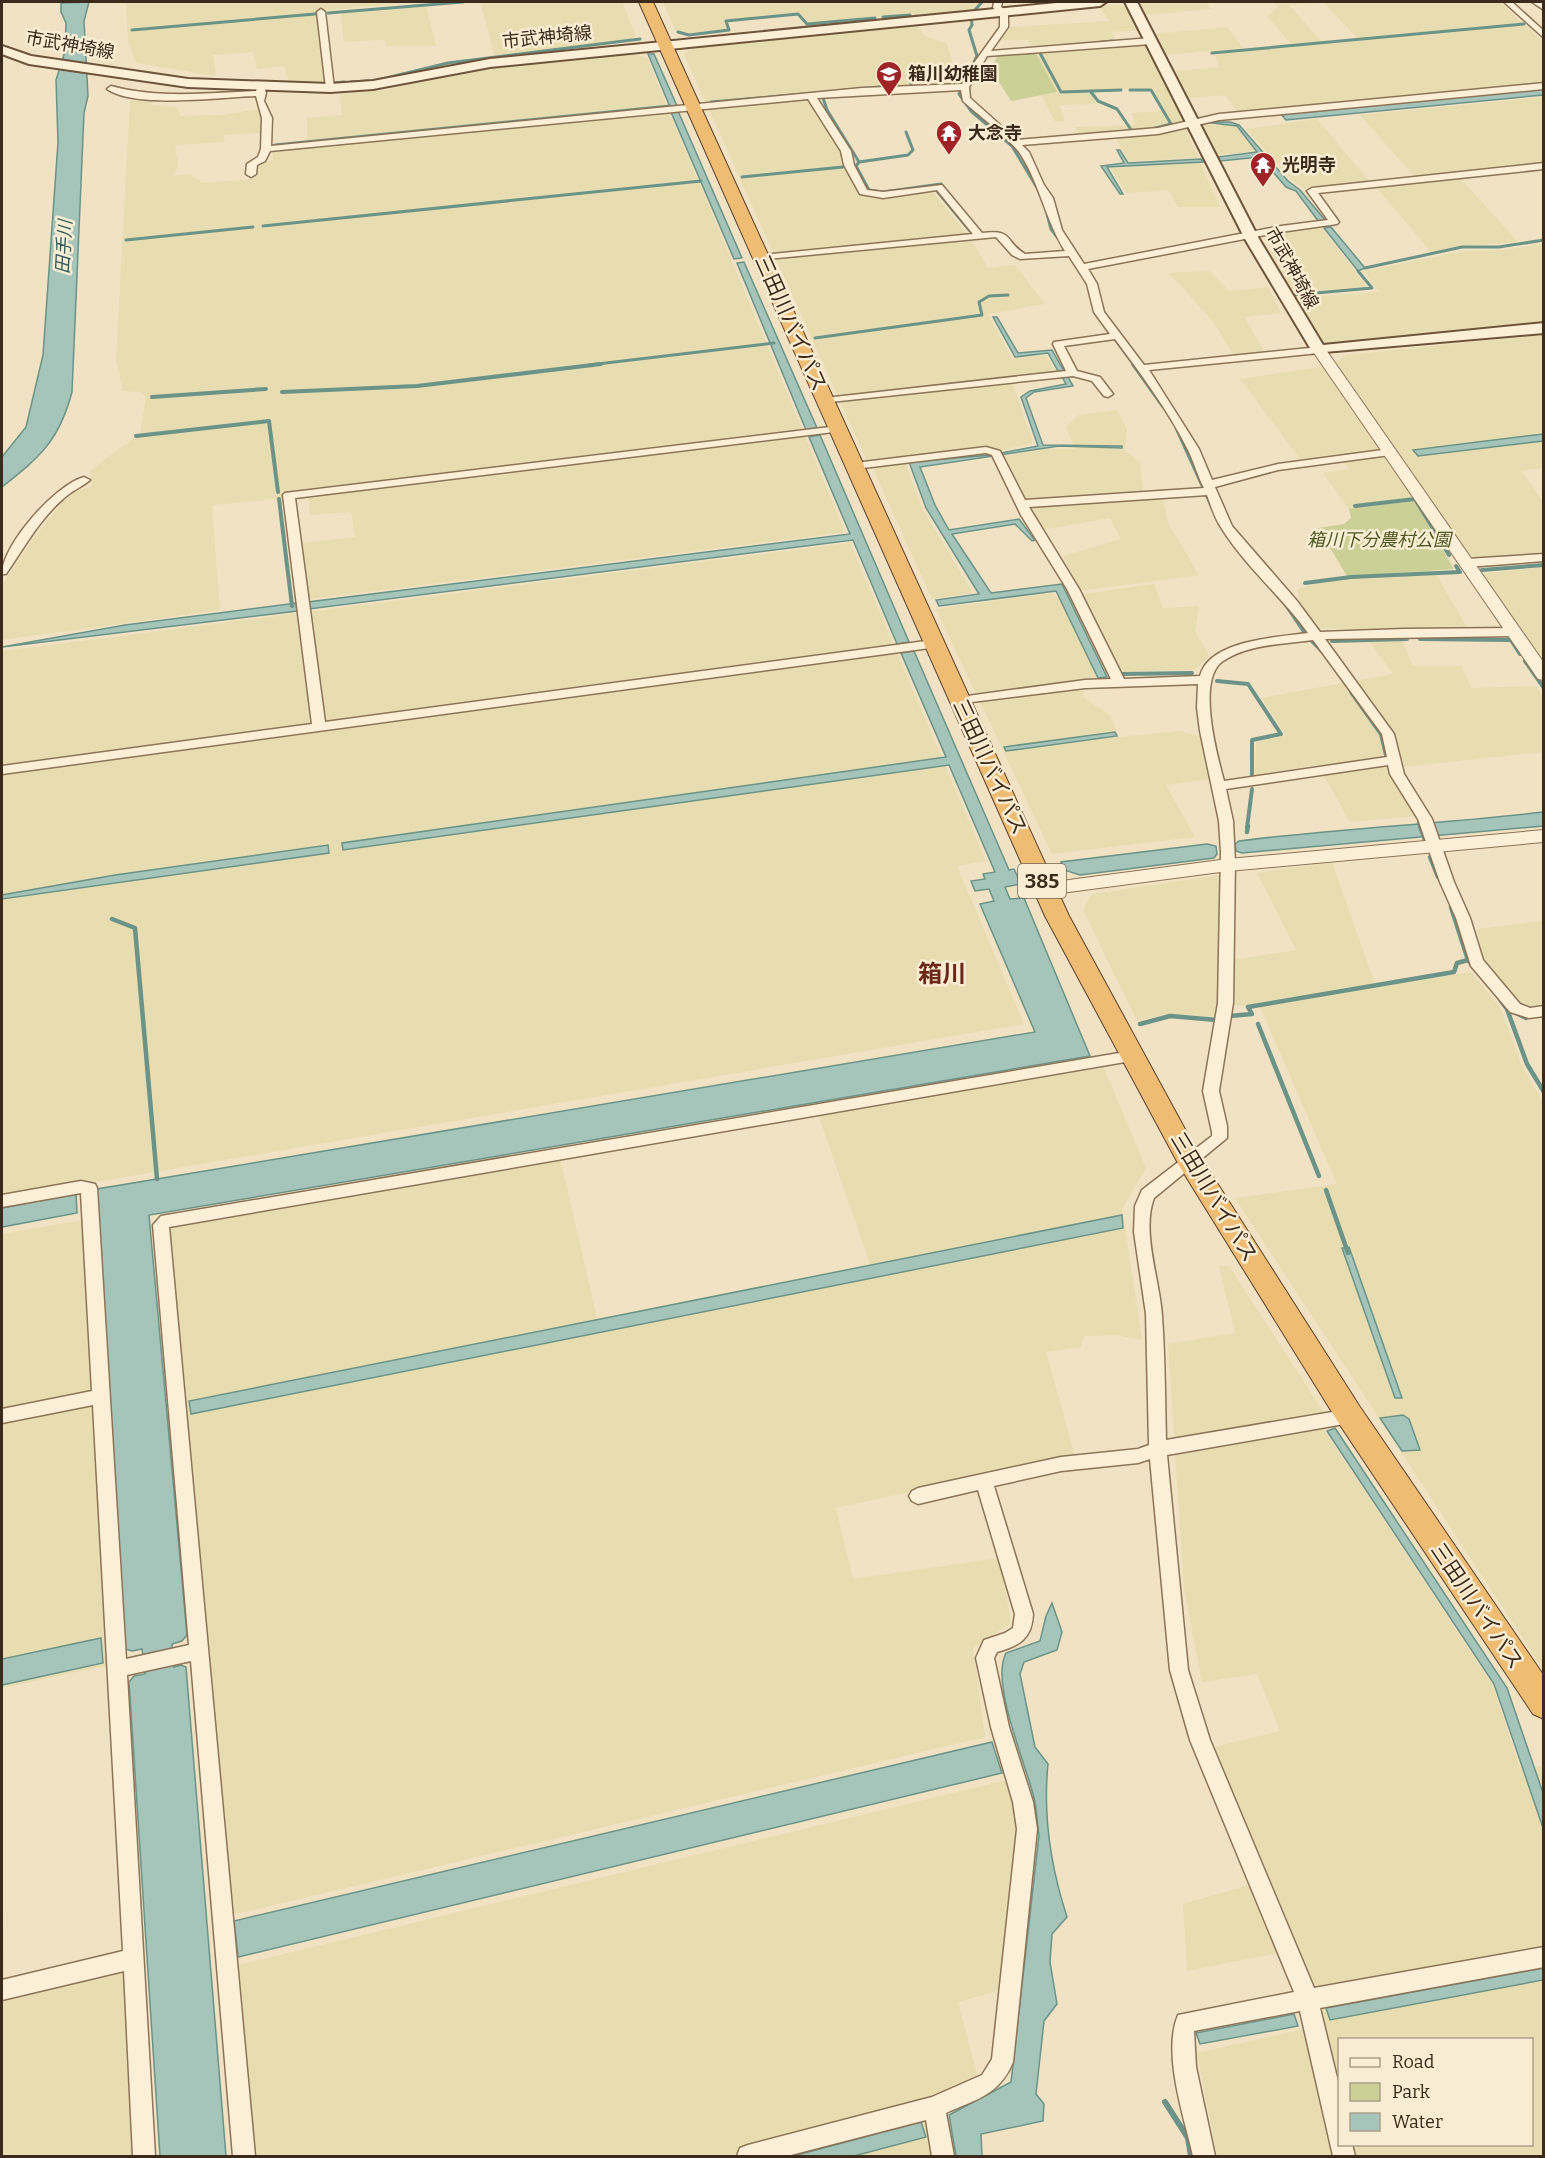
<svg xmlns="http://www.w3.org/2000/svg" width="1545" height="2158" viewBox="0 0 1545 2158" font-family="Bitter,'Noto Sans JP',serif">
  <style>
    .farmland { fill: #e7ddb0; fill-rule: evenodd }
    .green { fill: #cad096 }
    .water { fill: #a5c4ba; stroke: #6b9388; stroke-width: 1.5 }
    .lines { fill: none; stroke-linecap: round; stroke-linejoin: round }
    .stream-far3 { stroke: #6b9388; stroke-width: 3 }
    .stream-far2 { stroke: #6b9388; stroke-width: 4 }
    .stream-far1 { stroke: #6b9388; stroke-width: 4.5 }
    .stream { stroke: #6b9388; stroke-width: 6 }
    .minor-casing { stroke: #8d7358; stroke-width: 3 }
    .tertiary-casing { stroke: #8d7358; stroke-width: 2 }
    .secondary-casing { stroke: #6f543b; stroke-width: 4 }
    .trunk-casing { stroke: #5a412d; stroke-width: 2 }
    .minor { fill: #fbf0d7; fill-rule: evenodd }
    .tertiary { fill: #fbf0d7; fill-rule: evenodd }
    .secondary { fill: #fbf0d7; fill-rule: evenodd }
    .trunk { fill: #eebc73; fill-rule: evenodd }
    .labels { text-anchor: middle; stroke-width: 5; stroke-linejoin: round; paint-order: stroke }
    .far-street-label { font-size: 18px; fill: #3c2b1d; stroke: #f8edd3 }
    .far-poi-label { font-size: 18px; font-weight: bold; fill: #3c2b1d; stroke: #f8edd3; text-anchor: start }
    .far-water-label { font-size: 18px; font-style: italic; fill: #2c5c58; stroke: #f8edd3 }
    .far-park-label { font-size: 18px; font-style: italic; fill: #4d5922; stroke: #f8edd3 }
    .shield { fill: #f8edd3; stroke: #746554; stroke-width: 1.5 }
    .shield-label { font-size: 20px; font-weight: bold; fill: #3c2b1d }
    .street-label { font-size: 21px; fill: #3c2b1d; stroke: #f8edd3 }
    .quarter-label { font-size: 24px; font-weight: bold; fill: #6b291a; stroke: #f8edd3 }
  </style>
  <rect width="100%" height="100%" fill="#f1e2c3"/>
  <g class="farmland">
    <path d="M126,2h295l-104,9 9,72 -36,1 -6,-18 -27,3 -4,-17 -40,3 3,21 -80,-13 -8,-21z"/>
    <path d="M480,2h142l14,34 -8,4 -133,16z"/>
    <path d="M663,2h316l-6,8 -57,6 -4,-3 -105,10 -8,-10 -74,7 3,9 -37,4 -15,-2z"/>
    <path d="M1139,2h67l5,7 -66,6z"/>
    <path d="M1273,2h227l22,21 -165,15 -34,-36 -34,3 32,36 -30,3 -24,-28 11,-9z"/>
    <path d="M426,5l10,41h-49l-3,-6 -40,2 -3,-29z"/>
    <path d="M1118,5l12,4 10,21 -28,2 3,7 -84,7 -4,-6h-28l12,-13 98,-6 -10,-15z"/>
    <path d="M917,24l8,12 22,8 7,23 -46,2 1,16 -56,2 -50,6 39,61 2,12 15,27 18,5 55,-7 36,44 20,33 27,-3 30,39 -57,10 24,45 34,-4 10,17 -45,6 22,65 -30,7 -11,-3 -125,14 -183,-407 10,-6z"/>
    <path d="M1525,25l18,17v42l-304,30 -14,-19 -37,3 -15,-27 47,-4 -6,-13z"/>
    <path d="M1227,27l16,21 -78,7 -11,-21z"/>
    <path d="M1144,45l44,76 -50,10 -60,3 -2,-7 59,-2 -3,-12 33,-2 -13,-23 -63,2 7,14 -37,1 6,17 -10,-1 -14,-26 15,-2 -21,-41z"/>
    <path d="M635,54l12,4 198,474 -536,67 -7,-56 53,-6 -4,-25 -41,3 -2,-19 -96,9 8,105 -218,30v-55l33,-49 37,-45 20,-4 -2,-16 50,-38 6,-35 -5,-6 -18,-1 -7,-31 14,-259 24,-2 -3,6 26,2 4,9 43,-1 35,-6 5,10 -4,14 -37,2 2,7 -50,3 3,20 -5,11 18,-2 11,9 52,-4 2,-13 17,-6 -1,-15 35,-4v-23l35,-3 -2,-21 47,-4 57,-15 45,-6z"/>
    <path d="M1543,97v67l-127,14 -56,-63z"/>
    <path d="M1317,119l54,64 -67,6 -12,-9 -46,-51z"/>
    <path d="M1201,125h34l20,27 -37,3z"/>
    <path d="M1185,128l13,30 -69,3 -14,-24 53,-5z"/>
    <path d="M1200,163l20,44h-42l-10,-17 -41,3 -17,-25z"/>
    <path d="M1460,178l58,64 -60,4 -27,6 -55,-65z"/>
    <path d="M1322,228l45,59 -73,5 -24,-41 23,-3 -12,-14z"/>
    <path d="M1543,244v79l-210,21 -13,-2 -28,-44 87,-6 -16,-21 101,-20 40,-1z"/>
    <path d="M1209,271l20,20 39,-4 13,26 -37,4 20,34 -30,4 -22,-35 -43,-47z"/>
    <path d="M1543,335v133l-22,3 22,30v52l-65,5 -10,-4 -133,-191 11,-8z"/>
    <path d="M1322,367l92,134 -65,8 -26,-36 26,-4 -11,-15 -38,5 -60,-80z"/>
    <path d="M1117,410l10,19 -2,22 15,11 4,36h19l5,25 31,52 -120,16 -16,-35 58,-17 -11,-21 -68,12 -40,-73 41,-8h32l-9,-22 13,-12z"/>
    <path d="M905,462l18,48 50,83 -41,6 -60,-133z"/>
    <path d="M850,543l136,318 -29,5 67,158 -1022,174v-547z"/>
    <path d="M1543,567v95l-62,-88z"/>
    <path d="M1434,570l33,58 -70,2 16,36h48l11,22 64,-2 7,11v55l-141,15 1,7 25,41 -78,7 -32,-57 -63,10 1,-33 30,-7 -25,-37 132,-24 -33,-45 -41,-1 -19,-26 -3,-13 50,-13z"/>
    <path d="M1154,584l9,24 36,-2 -4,25 15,26 -16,13 -74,2 -38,9 2,17 26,17 9,22 61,-6 23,6 7,42 -44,6 29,52 -143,17 -116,-245 117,-16 4,5z"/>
    <path d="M1332,862l44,125 95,-15 30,37 21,57 21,36v567l-308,-471 102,-14 -77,-177 -28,-2 1,-45 63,-10 -39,-77z"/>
    <path d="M1221,875l-3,142 -50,-3 -31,7 -54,-111 9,-16z"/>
    <path d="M1543,921v85l-11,1 -16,-7 -33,-40 -6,-31z"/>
    <path d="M1104,1068l42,100 -24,41 20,131 -25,-5 -33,1 -3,11 -35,5 29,104 -239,52 17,71 147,-21 11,65 -38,25 12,89 -753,178 -63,-685 5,-7 386,-65 38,164 273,-55 -53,-153z"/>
    <path d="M82,1220l27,445 -107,23v-454z"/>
    <path d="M1219,1266h10l95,147 -7,6 176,267 27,83 23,-3v390h-326l-20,-103 125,-28 -29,-75 -106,21 -4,-67 84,-24 -57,-132 70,-17 -23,-57 -55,8 -18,-93 -16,-245 67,-11zM1340,2040h192v104h-192z"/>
    <path d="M1007,1780l13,53 -16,156 -46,13 20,76 -50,28 11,50h-684l-17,-191z"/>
    <path d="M2,1840l2,142 120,-28 11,202h-133z"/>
  </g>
  <g class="green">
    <path d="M1035,52l22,40 -46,9 -15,-24 -3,-13 5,-9z"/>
    <path d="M1414,501l40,68 -107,7 -29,-48 26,-4 7,-6 -2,-9z"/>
  </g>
  <g class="water">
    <path d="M89,2l-5,19 4,75 -4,17 -12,279c-13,49 -32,65 -70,95v-30l24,-30 17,-72 15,-213 -2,-62 9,-29 1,-28 -5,-11v-9z"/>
    <path d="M648,54h6l23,52 -7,1z"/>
    <path d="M1543,89v6l-257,25 -5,-6z"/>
    <path d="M678,111l64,147 -8,1 -63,-147z"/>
    <path d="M1204,122h26l9,3 49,56 12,9 25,30 -6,2 -23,-31 -10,-4 -26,-30 -40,4 -2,-4 39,-5 -20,-26z"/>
    <path d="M1117,150h3l8,13 73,-4 2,3 -96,5 16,27h-3l-19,-28 23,-3z"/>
    <path d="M1331,227l34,41 -7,3 -34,-43z"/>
    <path d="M744,262l73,166 -11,2 -69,-167z"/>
    <path d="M993,317h4l21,36 34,-3 12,21h-6l-10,-18 -33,4z"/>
    <path d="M1062,377h6l5,9 -39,6 -8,6 17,47 79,1v2l-63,-2 -139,21 15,38 14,25 70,-11 16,21 -3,1 -17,-17 -63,10 39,59 71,-9 45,93 -9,1 -42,-87 -117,15 -3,-6 43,-6 -53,-86 -17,-46 82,-7 47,-9 -17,-49 9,-6 36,-7z"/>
    <path d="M1543,434v7l-125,15 -5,-6z"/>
    <path d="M820,435l89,207 -12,2 -44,-104 -544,69 -1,-7 542,-68 -41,-97z"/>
    <path d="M296,603l1,8 -295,36 123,-22z"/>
    <path d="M914,651l95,219 5,-1 7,15 -16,3 5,12 14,-1 66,158 -941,159 38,420 -5,6 -10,3 2,23 7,-2 5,2 40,489h-66l-31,-474 5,-6 11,-2 -3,-25 -10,2 -7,-2 -28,-460 938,-157 -55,-128 14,-3 -5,-12 -14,2 -4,-10 14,-2 -2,-5 12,-2 -46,-107 -606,85 -1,-7 604,-86 -45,-104z"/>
    <path d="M1115,732l2,4 -111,15 -2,-4z"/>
    <path d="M1543,812v14l-301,27 -6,-2 -1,-7 4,-3c101,-13 203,-17 304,-29z"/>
    <path d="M1207,844l9,2 1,8 -3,4 -134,17 -16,-5 -3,-8z"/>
    <path d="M328,845l1,8 -327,46v-4l113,-20z"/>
    <path d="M76,1194l1,19 -75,14v-19z"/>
    <path d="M1122,1215l1,13 -932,186 -2,-13z"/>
    <path d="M1349,1247l53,151h-7l-53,-150z"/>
    <path d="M1403,1415l6,4 11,31 -18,1 -22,-33z"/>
    <path d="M1335,1428l172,260 36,105v35l-49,-144 -167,-253z"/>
    <path d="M1052,1603l10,29 -5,18 -33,12 -4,12 15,73 13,17c-5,50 3,104 19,153l-15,17 -2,28 7,42 -13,17 -8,73 8,10 -1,17 -62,13 1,22h-26l-7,-41 62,-33 28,-247c-2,-12 -2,-25 -5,-37 -8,-34 -44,-115 -28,-145l34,-12 6,-25z"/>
    <path d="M101,1638l2,25 -101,22v-26z"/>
    <path d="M992,1742l10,31 -764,184 -4,-36z"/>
    <path d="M1543,1968v12l-213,40 -4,-12z"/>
    <path d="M1294,2014l4,12 -98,18 -4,-11z"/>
    <path d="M921,2122l5,15 -72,19h-61z"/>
  </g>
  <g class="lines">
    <g class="stream-far3">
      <path d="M975,10l7,-8"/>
      <path d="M328,13l135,-11"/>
      <path d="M971,16l1,9 -3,5 8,26 -18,38 12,17 41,35 30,50"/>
      <path d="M883,17l27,-2"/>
      <path d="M132,30l183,-16"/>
      <path d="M678,32l11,3 40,-5 -3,-9 72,-7 9,10 68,-6"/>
      <path d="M1094,43l18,-2"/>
      <path d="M1040,53l21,39 60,-2"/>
      <path d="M1212,53l312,-29"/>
      <path d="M378,80l70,-17 192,-24"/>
      <path d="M351,82l17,-1"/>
      <path d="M334,83l10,-1"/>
      <path d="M906,87h5v-17"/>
      <path d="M1130,90h21l20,34 5,1"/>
      <path d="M1091,92l7,9 19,8 15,22"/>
      <path d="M817,93l63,-6"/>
      <path d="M823,98l4,12 32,52 -3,4 13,24 14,2 58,-8"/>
      <path d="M711,102l94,-8"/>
      <path d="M1148,130l23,-6"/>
      <path d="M275,145l395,-39"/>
      <path d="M859,162l49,-7 5,-5 -7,-18"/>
      <path d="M742,177l101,-10"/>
      <path d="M937,191l33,40"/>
      <path d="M1046,210l5,19 10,13"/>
      <path d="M263,226l438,-45"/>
      <path d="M126,240l127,-13"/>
      <path d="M1365,268l97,-21h37l45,-7"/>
      <path d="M1293,295l79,-7 -14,-17"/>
      <path d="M1112,335l22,30"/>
      <path d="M815,338l167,-23 -3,-13 10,-6 19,-1"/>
      <path d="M589,365l185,-22"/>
    </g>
    <g class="stream-far2">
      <path d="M1133,364l30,42"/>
      <path d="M282,392l135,-6 184,-22"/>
      <path d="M152,397l114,-8"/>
      <path d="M1177,429l37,82"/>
      <path d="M136,436l133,-15 9,71"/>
      <path d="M279,499l13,107"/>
      <path d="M1355,506l60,-7 34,56"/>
      <path d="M1482,570l62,-5"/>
      <path d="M1305,583l46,-6 109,-5 -4,-6"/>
      <path d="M1286,605l19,28"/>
      <path d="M1420,639l91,1 9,14"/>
      <path d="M1311,640l11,11"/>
      <path d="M1332,641l75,-2"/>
      <path d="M1525,661l19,27"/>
      <path d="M1122,674l70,-1"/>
      <path d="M1217,681l31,3 33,50 -29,6v39"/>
      <path d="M1351,692l30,42 5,21"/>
      <path d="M1419,822l2,6"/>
      <path d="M1247,828l5,-39"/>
    </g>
    <g class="stream-far1">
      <path d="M1420,826l5,14"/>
      <path d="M1247,832l1,-6"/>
      <path d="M1430,857l8,20"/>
      <path d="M1451,907l17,53 5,6"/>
      <path d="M112,919l23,9 22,251"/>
      <path d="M1501,1001l6,8 20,55 17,28"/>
      <path d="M1518,1014l8,4"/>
      <path d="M1230,1016l22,-2 -4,-7 206,-35 3,-9 11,-3"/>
      <path d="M1140,1024l30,-8 47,4"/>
      <path d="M1258,1024l61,152"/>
      <path d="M1326,1190l22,63"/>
    </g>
    <path class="stream" d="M1165,2102l23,36 3,18"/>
    <g class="minor-casing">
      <g id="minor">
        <path d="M994,2h8l-1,5 7,4v16l-17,24 160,-13 4,3 -4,3 -164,12 -18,31 1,11 47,42 141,-12 61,-14 325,-31v6l-325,31 -61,14 -136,11 7,7 15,33 9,13 9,32 22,34 197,-38 47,-6 -21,-29 5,-3 232,-25v6l-226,24 21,29 -2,2 -56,8 -193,37 9,15 7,28 40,53 175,-18 5,3 -5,3 -170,17 50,79 13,31 66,-16 112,-15 6,3 -6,3 -112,15 -63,17 17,39 65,75 23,31 84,-3 109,-1 6,4 -6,4 -188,3 69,95 10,40 28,45 22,63 16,36 13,42 37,44 10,4 14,-2v10l-15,2 -19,-6 -39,-46 -15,-48 -16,-36 -22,-63 -28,-45 -2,-9 -162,24 7,32 2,41 -2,141 -14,88 8,35v12l-73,60c-13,33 6,83 8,118 3,41 3,83 4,124l184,-31 6,2 3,5 -3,5 -6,2 -183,32 21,215 22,70 104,248 230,-41v20l-224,41 20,82v54h12l3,12h-22l-33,-145 -106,20 2,36 19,89h-22c-9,-39 -31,-103 -15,-141l116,-23 -104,-252 -20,-70 -20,-211 -12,4 -77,8 -67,15 39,128c-1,25 -14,32 -36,38l-3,6 15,69 24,75 4,27 -24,233c-14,34 -37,37 -67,51l8,43h-22l-6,-36 -139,36h-50l3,-8 8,-3 184,-48 50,-22 10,-16 25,-230 -4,-27 -22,-75 -15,-69 8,-18 21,-7 8,-5 2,-14 -37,-124 -60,14 -6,-3 -3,-5 3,-5 6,-3 143,-31 77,-8 11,-4 -3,-131 -12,-82 1,-26 7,-16 70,-54v-4l-9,-41 15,-88 3,-151 -2,-31 -19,-90 -3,-23 1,-24 -113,4 -129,16 -2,-3 6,-4 125,-17 26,-1 -44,-90 -46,-74 -29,-60 -6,-2 -131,16 -6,-3 6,-3 131,-16 14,4 25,49 179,-12c-6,-11 -10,-26 -16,-38 -20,-40 -47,-76 -73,-111l-51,7 13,25 23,6 13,17 -5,3 -4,-1 -12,-15 -19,-5 -252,27 -1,-2 5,-3 241,-27 -13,-27 1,-2 56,-8 -16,-22 -7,-28 -18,-28 -49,3 -8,-4 -16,-18 -239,23v-4l4,-1 212,-21 -36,-44 -54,8 -23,-4 -16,-29 -3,-14 -33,-52 -538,52 -5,10 -8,4 -1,9 -5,3 -5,-3 1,-10 11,-7 3,-8 1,-31 -6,-22c-36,1 -121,13 -149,-7l4,-3c48,13 96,7 145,5l2,-5h6l2,7 -2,8 8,17 -1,28 591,-58 100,-4 7,-14 31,-43v-15l-7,-4zM961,90l2,11c15,14 48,38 58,54 19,30 25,66 44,96l-40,3c-21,-13 -11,-25 -43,-21l-40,-48 -59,7 -16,-2 -13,-25 -3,-14 -34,-53zM1207,495c4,11 8,24 15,34 24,38 60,68 86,104 -30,4 -99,7 -108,43l-76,3 -45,-90 -50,-82zM1313,640l69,94 5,23 -163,24c-7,-26 -28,-102 -1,-120 26,-17 61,-17 90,-21z"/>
        <path d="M1504,2h8l32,29v7z"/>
        <path d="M1532,2h9l3,2v6z"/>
        <path d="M321,9l4,3 9,76 -4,3 -4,-3 -9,-76z"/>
        <path d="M838,426l5,3 -1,2 -547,67 30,224 608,-82 4,1v6l-935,127v-8l310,-42 -29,-229 2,-2z"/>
        <path d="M84,477l6,3c-8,7 -19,11 -27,19 -24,21 -39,49 -57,75h-4c0,-29 53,-89 82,-97z"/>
        <path d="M1544,554v7l-77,6 -6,-4 6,-4z"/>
        <path d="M1131,1051l7,5 -7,5 -962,166 86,929h-22l-42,-495 -64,14 28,481h-22l-9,-185 -122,29v-20l121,-29 -30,-546 -91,18v-14l90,-18 -11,-198 -79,14v-12l79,-14 14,3 2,4 29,471 63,-14 -36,-420 8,-9z"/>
      </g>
    </g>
    <g class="tertiary-casing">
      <g id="tertiary">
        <path d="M1319,346l5,1 220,316v17l-6,-1 -226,-329z"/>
        <path d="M1544,830v12l-316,29 -182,24 -9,-6 9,-6 182,-24z"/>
      </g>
    </g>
    <g class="secondary-casing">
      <g id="secondary">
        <path d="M1067,2h39l-6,4 -610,61 -117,22 -43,3 -142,-5 -159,-23 -27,-10v-8l29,10 157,23 142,5 43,-3 117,-22z"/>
        <path d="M1125,2h12l122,237 64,106 221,-22v10l-231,20 -68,-114z"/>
      </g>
    </g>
    <g class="trunk-casing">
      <path id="trunk" d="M639,2h14l416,914 129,237 162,254 184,269v43l-11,-5 -193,-289 -160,-258 -135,-251z"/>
    </g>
    <use href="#minor" class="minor"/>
    <use href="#tertiary" class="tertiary"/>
    <use href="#secondary" class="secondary"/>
    <use href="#trunk" class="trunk"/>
  </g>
  <defs>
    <g id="school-pin" transform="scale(1.35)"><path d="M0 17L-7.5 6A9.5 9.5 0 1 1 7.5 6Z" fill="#a02427" stroke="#f8edd3"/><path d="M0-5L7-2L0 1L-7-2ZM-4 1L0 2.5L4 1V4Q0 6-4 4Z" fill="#fff"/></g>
    <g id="temple-pin" transform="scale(1.35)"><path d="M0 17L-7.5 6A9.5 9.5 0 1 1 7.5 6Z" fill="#a02427" stroke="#f8edd3"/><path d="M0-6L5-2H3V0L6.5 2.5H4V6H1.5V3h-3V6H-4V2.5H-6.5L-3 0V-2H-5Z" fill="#fff"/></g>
  </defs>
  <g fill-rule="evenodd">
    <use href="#school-pin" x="889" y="74"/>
    <use href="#temple-pin" x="949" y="133"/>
    <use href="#temple-pin" x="1263" y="165"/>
  </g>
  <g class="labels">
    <g class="far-street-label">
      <text transform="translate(547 37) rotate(-6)" y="6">市武神埼線</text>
      <text transform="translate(70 45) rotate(10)" y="6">市武神埼線</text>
      <text transform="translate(1292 268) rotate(61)" y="6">市武神埼線</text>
    </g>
    <g class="far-poi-label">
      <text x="908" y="80">箱川幼稚園</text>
      <text x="968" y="139">大念寺</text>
      <text x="1282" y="171">光明寺</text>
    </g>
    <g class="far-water-label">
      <text transform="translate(64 247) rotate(-87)" y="6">田手川</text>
    </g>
    <g class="far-park-label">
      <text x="1379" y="546">箱川下分農村公園</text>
    </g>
    <rect class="shield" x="1018" y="864" width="48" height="34" rx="4.5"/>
    <g class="shield-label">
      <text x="1042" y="888">385</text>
    </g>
    <g class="street-label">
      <text transform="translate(791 323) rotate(66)" y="7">三田川バイパス</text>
      <text transform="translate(990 767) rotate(65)" y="7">三田川バイパス</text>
      <text transform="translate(1214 1197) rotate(59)" y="7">三田川バイパス</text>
      <text transform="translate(1477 1606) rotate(56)" y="7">三田川バイパス</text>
    </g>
    <g class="quarter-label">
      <text x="942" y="982">箱川</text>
    </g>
  </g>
  <rect width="1545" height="2158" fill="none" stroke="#3c2b1d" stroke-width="6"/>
  <rect x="1338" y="2038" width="195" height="108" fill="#f8edd3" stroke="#ad9f8a" stroke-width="1.5"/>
  <rect x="1350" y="2058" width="30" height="9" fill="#fbf0d7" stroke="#ad9f8a" stroke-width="1.5"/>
  <text x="1392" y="2068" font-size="18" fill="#3c2b1d">Road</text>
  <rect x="1350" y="2083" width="30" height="18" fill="#cad096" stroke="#ad9f8a" stroke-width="1.5"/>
  <text x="1392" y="2098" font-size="18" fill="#3c2b1d">Park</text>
  <rect x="1350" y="2113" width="30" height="18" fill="#a5c4ba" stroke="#ad9f8a" stroke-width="1.5"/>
  <text x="1392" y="2128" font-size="18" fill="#3c2b1d">Water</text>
</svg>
